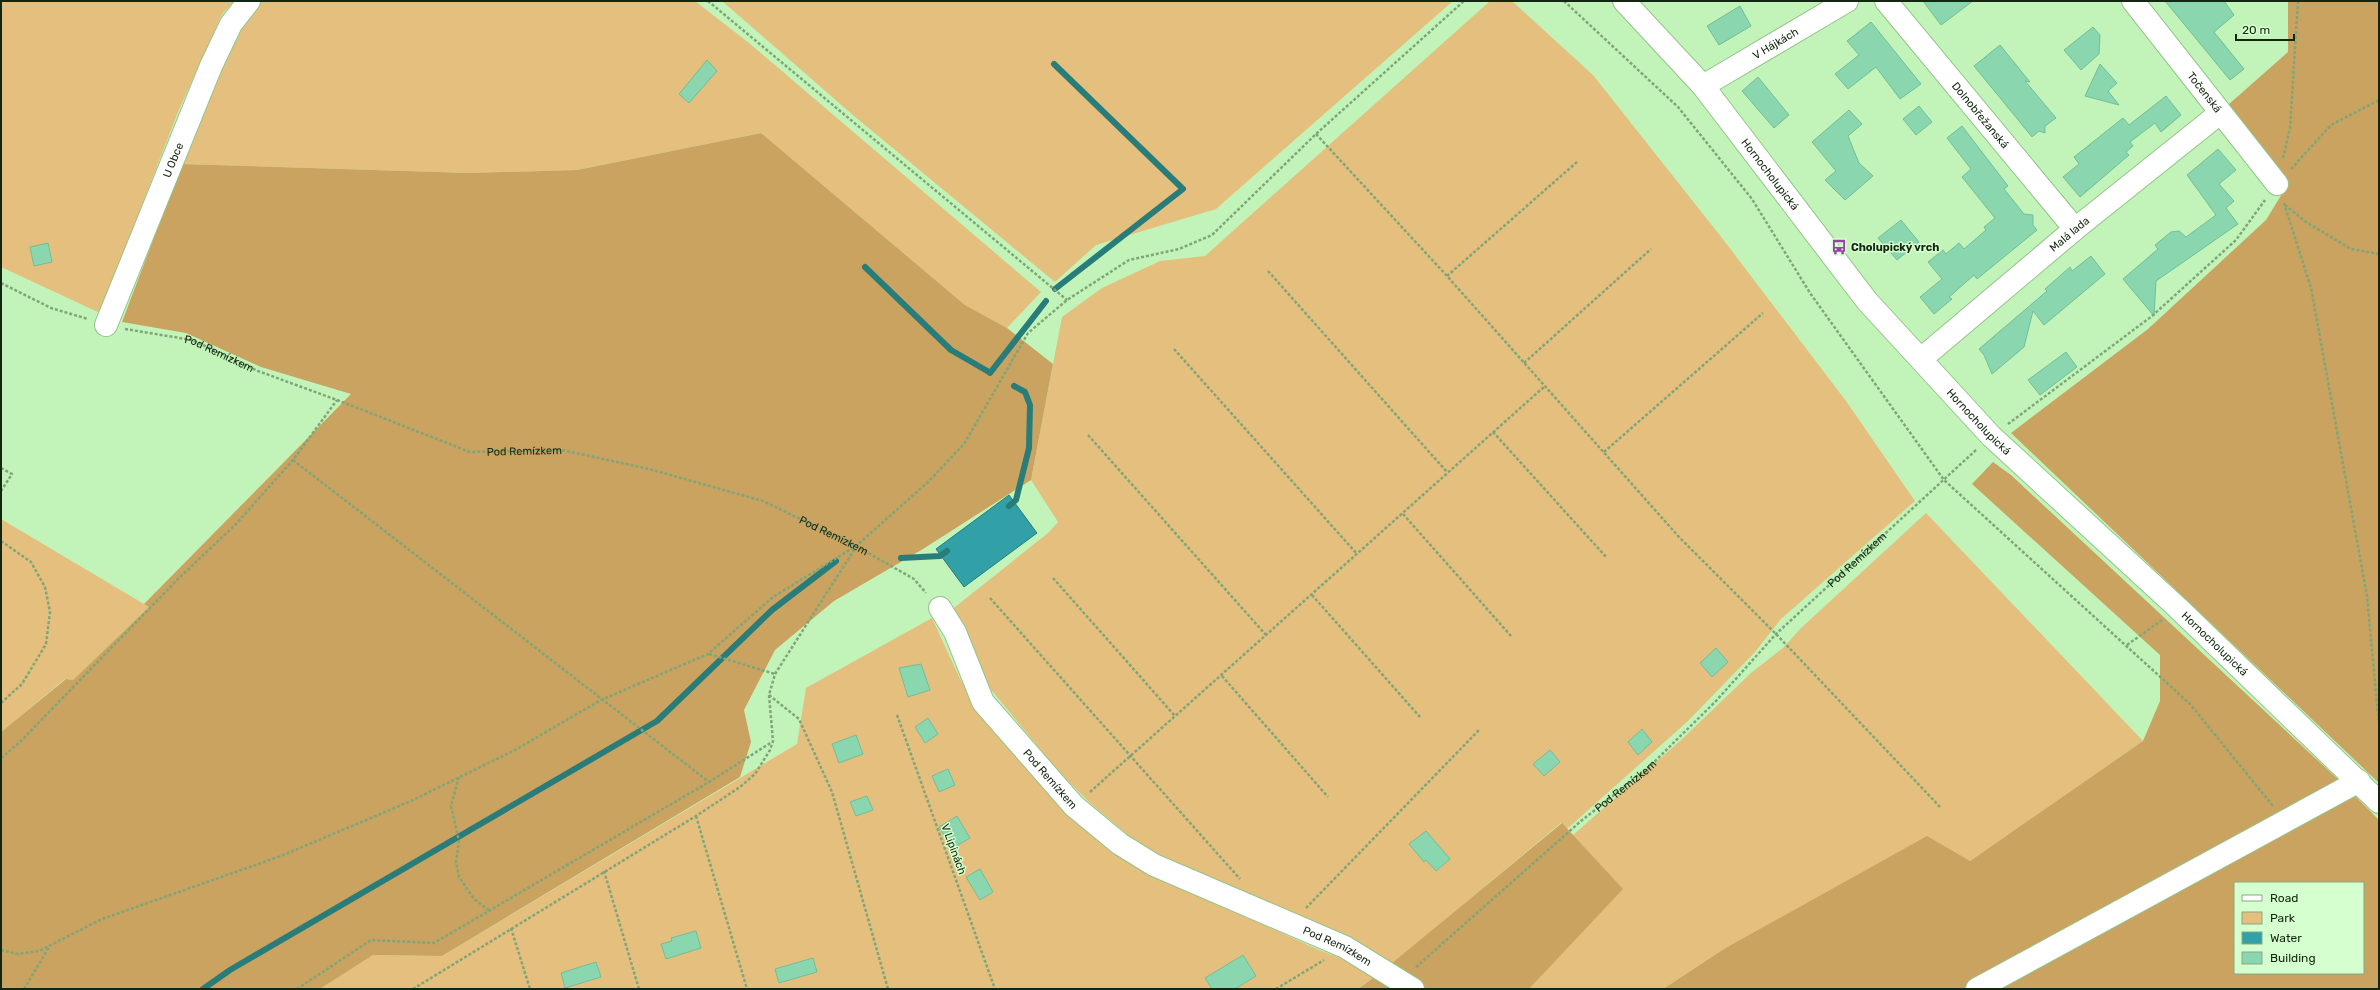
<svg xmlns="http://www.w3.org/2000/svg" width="2380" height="990" viewBox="0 0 2380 990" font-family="Rubik,sans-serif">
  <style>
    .green { fill: #e5bf7e }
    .forest { fill: #caa360; fill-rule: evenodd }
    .water { fill: #31a1a7; stroke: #287c79 }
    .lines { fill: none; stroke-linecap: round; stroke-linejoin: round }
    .stream { stroke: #287c79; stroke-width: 6 }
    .building { fill: #8ad6af; stroke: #72be97 }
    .minor-casing { stroke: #94c48a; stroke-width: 24 }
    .path { stroke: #7fa578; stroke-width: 2.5; stroke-dasharray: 3 2; stroke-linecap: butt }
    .minor { stroke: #fff; stroke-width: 22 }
    .labels { text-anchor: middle; stroke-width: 3; stroke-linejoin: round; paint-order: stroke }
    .street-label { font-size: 11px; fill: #13260f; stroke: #d6ffcf }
    .poi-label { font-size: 11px; font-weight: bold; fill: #13260f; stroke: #d6ffcf; text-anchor: start }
  </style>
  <rect width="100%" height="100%" fill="#c2f4b9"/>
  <g class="green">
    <path d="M1,1h233l-12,13 -44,98 -78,201 -99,-46z"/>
    <path d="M260,1h435l54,42 292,249 -34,36 -42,-23 -204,-172 -184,37 -108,3 -287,-9 29,-71 39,-81z"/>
    <path d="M722,1h731l-237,208 -120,36 -41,37 -201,-166z"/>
    <path d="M1490,1h22l81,74 129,163 124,163 69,100 -134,118 -26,33 -67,69 -121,108 -6,-6 -168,140 -56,-30 -169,-71 -27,-16 -51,-43 -31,-31 -66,-80 -15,-20 -28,-61 98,-78 10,-11 -27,-42 31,-163 40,-29 58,-27 45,-5z"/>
    <path d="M1926,513l217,228 -173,120 -246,88 -61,40h-134l93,-100 -49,-54 107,-94 71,-68 32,-25 17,-19z"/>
    <path d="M1,519l148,88 -76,73 -8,-1 -64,53z"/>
    <path d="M932,618l29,63 45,62 133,125 180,82 61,23 -22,16h-1038l53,-34 69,1 355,-212 9,-56z"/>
  </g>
  <g class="forest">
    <path d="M2288,1h91v782l-368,-350 137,-104 118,-109 22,-36 -60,-79 60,-53z"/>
    <path d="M761,133l204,172 42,23 46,36 -22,116 -108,69 -89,52 -59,49 -31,60 7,32 -11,35 -298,179 -69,-1 -53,34h-319v-257l65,-53 7,1 76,-73 -5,-3 207,-210 -90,-27 -75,-34 -64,-11 60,-158 287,9 108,-3z"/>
    <path d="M1993,462l18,13 333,310 35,35v169h-716l61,-40 203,-113 43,25 173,-120 17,-40v-46l-188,-171zM2235,883h128v90h-128z"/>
    <path d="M1562,823l61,66 -94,100h-171l22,-16z"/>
  </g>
  <path class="water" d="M1009,495l28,38 -73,54 -28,-38z"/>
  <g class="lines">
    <g class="stream">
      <path d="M1054,64l129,125 -128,100"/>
      <path d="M865,267l86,83 38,22"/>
      <path d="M990,373l56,-72"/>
      <path d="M1009,506l7,-6 13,-52 1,-43 -5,-13 -11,-6"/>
      <path d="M901,558l39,-2 7,-5"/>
      <path d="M203,989l27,-19 427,-249 115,-111 64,-49"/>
    </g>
  </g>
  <g class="building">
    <path d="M1923,1h50l-32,24z"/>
    <path d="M2165,1h59l10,14 -20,17 30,37 -14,11z"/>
    <path d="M1740,6l11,20 -32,19 -12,-19z"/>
    <path d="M1871,22l50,62 -21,15 -24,-32 -28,22 -13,-15 24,-19 -12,-14z"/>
    <path d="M2093,27l7,8 -1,19 -18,16 -17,-20z"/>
    <path d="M2000,45l30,37 -5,-1 31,37 -11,8v7l-6,-2 -7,6 -58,-71z"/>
    <path d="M707,60l10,11 -28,32 -10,-9z"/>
    <path d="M2100,64l17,19 -9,8 11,14 -34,-9z"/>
    <path d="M1758,77l31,38 -15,13 -32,-37z"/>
    <path d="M2166,96l15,19 -20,17 -6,-9 -25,19 3,4 -7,6 3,3 -49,42 -17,-20 16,-13 -5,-7 49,-39 6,7z"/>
    <path d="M1919,106l13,16 -16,13 -13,-16z"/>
    <path d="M1849,110l13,14 -14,12 11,27 14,13 -28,24 -20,-20 11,-9 -24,-29z"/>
    <path d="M1962,126l46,60 -4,3 20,25 9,1v10l4,5 -60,49 -3,-4 -25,22 3,2 -18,15 -14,-17 22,-18 -14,-17 15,-12 3,4 13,-11 5,6 22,-19 -2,-3 11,-9 -33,-41 9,-8 -24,-31z"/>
    <path d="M2218,149l18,21 -17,14 15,17 -8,7 12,16 -82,57 -2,35 -31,-37 35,-30 -3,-4 16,-13 8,-1 7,6 30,-22 -29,-40z"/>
    <path d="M1901,220l18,22 -22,18 -19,-22z"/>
    <path d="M48,243l4,19 -18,4 -4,-19z"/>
    <path d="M2091,256l14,18 -61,51 -11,-14 -9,36 -32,27 -8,-19 -5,-6 68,-58 -2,-2 25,-22 2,4z"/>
    <path d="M2066,352l11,15 -37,28 -12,-15z"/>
    <path d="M1716,648l12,14 -16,15 -12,-14z"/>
    <path d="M921,664l9,26 -22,7 -9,-29z"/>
    <path d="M928,718l10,16 -13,9 -10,-16z"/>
    <path d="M1642,729l10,13 -14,13 -10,-13z"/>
    <path d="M856,735l7,19 -24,9 -7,-19z"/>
    <path d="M1550,750l10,12 -16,14 -11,-12z"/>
    <path d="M948,769l7,16 -16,7 -7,-16z"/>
    <path d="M867,796l6,14 -17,6 -6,-14z"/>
    <path d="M957,816l13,22 -17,10 -14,-21z"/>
    <path d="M1426,831l24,28 -14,12 -10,-11 -2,2 -15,-18z"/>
    <path d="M980,869l13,23 -13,8 -14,-23z"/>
    <path d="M696,931l5,17 -35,11 -5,-15 11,-3 -1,-3z"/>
    <path d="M1243,955l13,21 -21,13h-23l-7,-11z"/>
    <path d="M813,958l4,14 -38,11 -4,-14z"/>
    <path d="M596,962l5,15 -36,11 -4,-15z"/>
  </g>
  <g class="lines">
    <g class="minor-casing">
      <g id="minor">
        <path id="s3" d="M1624,1l79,85 164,215 124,135 187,172 201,194"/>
        <path id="s4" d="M1886,1l189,228"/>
        <path id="s5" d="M2133,1l144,183"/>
        <path id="s6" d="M1703,86l144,-85"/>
        <path id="s7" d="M106,325l105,-259 20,-42 18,-23"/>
        <path id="s8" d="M1921,359l154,-130 145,-116"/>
        <path id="s9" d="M940,608l15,24 28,70 91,104 46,38 34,21 191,82 68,42"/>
        <path d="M1977,989l382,-208"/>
      </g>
    </g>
    <g class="path">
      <path d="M708,1l359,299"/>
      <path d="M1564,1l114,106 74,92 58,94 134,187 246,224 83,102"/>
      <path d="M1316,134l131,142 232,261 97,97 165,174"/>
      <path d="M2283,158l7,-30 8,-127"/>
      <path d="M2291,169l40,-44 48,-25"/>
      <path d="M2284,203l27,85 56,308 12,128"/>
      <path d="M2285,205l21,17 45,27 28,5"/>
      <path d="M1268,271l179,201"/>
      <path d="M1447,276l130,-114"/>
      <path d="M1,283l50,25 37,11"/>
      <path id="s1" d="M125,329l67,11 66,31 79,29 133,52 92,-2 87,19 114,32 93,45 58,33 12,14"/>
      <path d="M1174,349l183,205"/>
      <path d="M1524,363l127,-114"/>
      <path d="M2008,424l144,-108 84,-76 29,-40"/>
      <path d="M1493,432l114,126"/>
      <path d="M1088,435l178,200"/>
      <path d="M1604,452l159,-139"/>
      <path d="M293,460l416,322"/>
      <path d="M1,468l11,6 -11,17"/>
      <path d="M1403,514l108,122"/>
      <path d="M1,541l30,21 14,25 5,25 -4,32 -24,40 -21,19"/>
      <path d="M1053,578l122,138"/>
      <path d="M1312,595l108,122"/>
      <path d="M990,598l250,281"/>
      <path d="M2127,645l35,-25"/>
      <path d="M709,654l66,20"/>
      <path d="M1222,676l106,121"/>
      <path d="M769,695l30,24 33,73 56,197"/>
      <path d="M897,715l98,274"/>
      <path d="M1,758l18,-15 160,-165 57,-54 57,-64 44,-60"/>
      <path d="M459,777l-8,29 8,35 -3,21 3,15 15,22 16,12"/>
      <path d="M1090,792l455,-406"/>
      <path d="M696,816l51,173"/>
      <path d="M604,871l35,118"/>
      <path d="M1306,908l174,-179"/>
      <path d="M511,928l19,61"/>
      <path d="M1,950l17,4 21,-3 63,-32 179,-63 130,-55 104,-51 86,-50 107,-46 65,-57 83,-51 72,-64 36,-38 64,-111 39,-33 62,-40 50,-11 33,-14 104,-101 148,-133"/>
      <path id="s2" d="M1416,967l165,-146 66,-52 69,-68 60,-67 200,-184"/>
      <path d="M24,989l25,-42"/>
      <path d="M297,989l74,-49 63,3 275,-161 63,-40"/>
      <path d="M413,989l283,-173 44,-29 15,-13 15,-24 3,-9 -4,-46 6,-21 81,-127"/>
      <path d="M1276,989l48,-29"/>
    </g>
    <use href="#minor" class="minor"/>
  </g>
  <defs>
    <g id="bus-bare" transform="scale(1.2)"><path d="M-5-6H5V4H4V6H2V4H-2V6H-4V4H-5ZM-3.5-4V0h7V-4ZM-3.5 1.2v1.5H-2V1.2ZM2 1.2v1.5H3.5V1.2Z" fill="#993faa" stroke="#d6ffcf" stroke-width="2.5" paint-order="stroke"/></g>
  </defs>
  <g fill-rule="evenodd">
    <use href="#bus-bare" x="1839" y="247"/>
  </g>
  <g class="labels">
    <g class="street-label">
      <text dy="4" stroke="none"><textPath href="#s6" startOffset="84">V Hájkách</textPath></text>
      <text dy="4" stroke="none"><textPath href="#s5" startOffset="116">Točenská</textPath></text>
      <text dy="4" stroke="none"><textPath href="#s4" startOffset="148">Dolnobřežanská</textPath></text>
      <text dy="4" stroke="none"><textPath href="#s7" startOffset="178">U Obce</textPath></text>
      <text dy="4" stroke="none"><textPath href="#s3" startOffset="227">Hornocholupická</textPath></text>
      <text dy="4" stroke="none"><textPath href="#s8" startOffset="194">Malá lada</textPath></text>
      <text dy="4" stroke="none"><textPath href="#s1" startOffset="98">Pod Remízkem</textPath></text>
      <text dy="4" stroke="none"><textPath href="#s3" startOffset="551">Hornocholupická</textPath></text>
      <text dy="4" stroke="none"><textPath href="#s1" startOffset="422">Pod Remízkem</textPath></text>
      <text dy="4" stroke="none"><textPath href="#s1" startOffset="746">Pod Remízkem</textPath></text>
      <text dy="4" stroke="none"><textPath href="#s2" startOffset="601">Pod Remízkem</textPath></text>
      <text dy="4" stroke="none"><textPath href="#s3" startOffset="875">Hornocholupická</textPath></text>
      <text dy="4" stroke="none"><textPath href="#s9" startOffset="206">Pod Remízkem</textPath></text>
      <text dy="4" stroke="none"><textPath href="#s2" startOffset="277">Pod Remízkem</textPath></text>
      <text transform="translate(954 849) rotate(70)" y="4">V Lipinách</text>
      <text dy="4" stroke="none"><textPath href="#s9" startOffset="542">Pod Remízkem</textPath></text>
    </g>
    <g class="poi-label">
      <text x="1851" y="251">Cholupický vrch</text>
    </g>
  </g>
  <rect width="2380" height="990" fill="none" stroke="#13260f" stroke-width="4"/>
  <rect x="2234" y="882" width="130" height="92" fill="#d6ffcf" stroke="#88a882"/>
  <rect x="2242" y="895" width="20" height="6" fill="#ffffff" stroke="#88a882"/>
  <text x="2270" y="902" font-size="12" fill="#13260f">Road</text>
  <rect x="2242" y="912" width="20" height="12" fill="#e5bf7e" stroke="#88a882"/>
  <text x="2270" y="922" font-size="12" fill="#13260f">Park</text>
  <rect x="2242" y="932" width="20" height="12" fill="#31a1a7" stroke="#88a882"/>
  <text x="2270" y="942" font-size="12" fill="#13260f">Water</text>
  <rect x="2242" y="952" width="20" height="12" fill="#8ad6af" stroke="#88a882"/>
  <text x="2270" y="962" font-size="12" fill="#13260f">Building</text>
  <path d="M2236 34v6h58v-6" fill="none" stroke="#13260f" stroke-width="2"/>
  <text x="2242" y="34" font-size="12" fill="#13260f" stroke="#d6ffcf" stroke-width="3" paint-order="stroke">20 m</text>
</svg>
